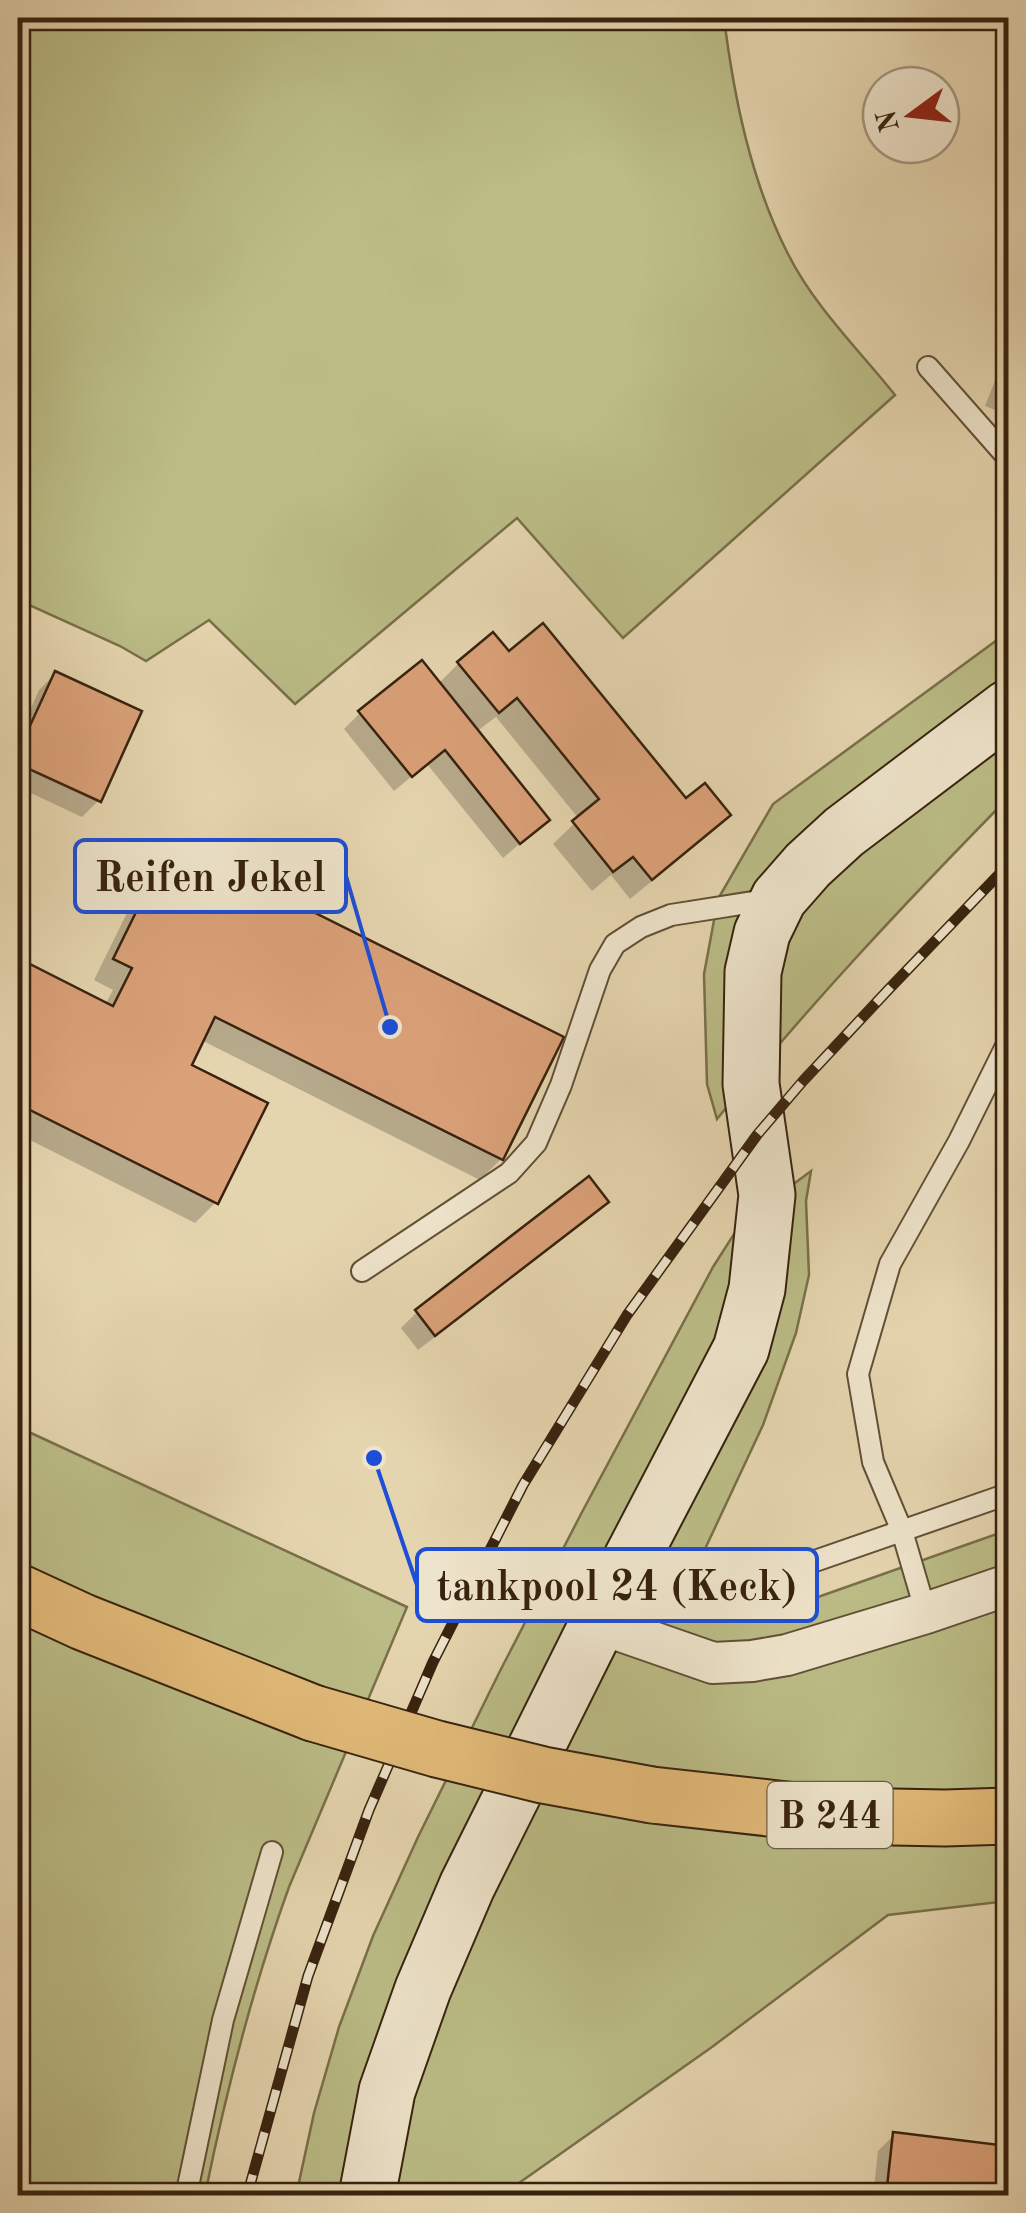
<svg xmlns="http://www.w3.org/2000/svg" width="1026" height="2213" viewBox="0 0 1026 2213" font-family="'Old Standard TT',serif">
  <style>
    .green { fill: #bbbc86; stroke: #796f4a; stroke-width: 2.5 }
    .shadow { fill: #0003 }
    .building { fill: #dba179; stroke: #37220e; stroke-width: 2.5 }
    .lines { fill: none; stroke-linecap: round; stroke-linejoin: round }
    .lane-casing { stroke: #624f36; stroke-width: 24 }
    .street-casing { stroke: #624f36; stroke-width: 44 }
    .secondary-casing { stroke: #37220e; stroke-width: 59 }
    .primary-casing { stroke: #37220e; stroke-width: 59 }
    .lane { stroke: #eee4cb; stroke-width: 20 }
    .street { stroke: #eee4cb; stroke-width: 40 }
    .secondary { stroke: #eee4cb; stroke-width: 55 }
    .primary { stroke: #e2ba78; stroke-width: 55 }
    .rail-casing { stroke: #37220e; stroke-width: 11 }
    .rail { stroke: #eee4cb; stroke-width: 8; stroke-dasharray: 22; stroke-linecap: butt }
    .primary-bridge-casing { stroke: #37220e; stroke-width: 59; stroke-linecap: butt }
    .primary-bridge { stroke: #e2ba78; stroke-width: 55 }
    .labels { text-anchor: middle; stroke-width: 8; stroke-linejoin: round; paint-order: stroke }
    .shield { fill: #eee4cb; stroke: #6e5c47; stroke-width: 2.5 }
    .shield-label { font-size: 38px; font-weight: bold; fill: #37220e }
    .leader { fill: none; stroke: #1d4ed8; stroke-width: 4 }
    .callout-dot { fill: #1d4ed8; stroke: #eee4cb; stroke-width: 4 }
    .callout { fill: #eee4cb; stroke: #1d4ed8; stroke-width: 4 }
    .callout-label { font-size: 42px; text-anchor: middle; font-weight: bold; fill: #37220e }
  </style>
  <rect width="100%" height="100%" fill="#e5d5af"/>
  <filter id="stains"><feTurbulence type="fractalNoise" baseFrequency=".002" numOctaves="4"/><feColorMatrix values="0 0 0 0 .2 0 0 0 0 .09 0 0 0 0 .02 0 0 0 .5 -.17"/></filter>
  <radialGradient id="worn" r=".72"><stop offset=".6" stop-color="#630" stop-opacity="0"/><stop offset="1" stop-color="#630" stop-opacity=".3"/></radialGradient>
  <g class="green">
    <path d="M18,18h706c10,80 27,163 64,236 26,52 71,96 107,141l-272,243 -106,-120 -222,186 -86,-84 -63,41 -26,-15 -102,-46z"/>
    <path d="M1008,632v166c-101,103 -200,208 -291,321l-10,-35 -3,-110 14,-75 55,-95z"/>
    <path d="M811,1171l-5,30 3,74 -13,58 -33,92 -58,124 4,42 49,19 43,-7 207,-73v371l-120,14 -176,132 -210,148 -206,1 18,-83 25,-86 34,-91 45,-99 82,-166 81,-157 132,-247 28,-44z"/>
    <path d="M18,1427l389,180 -118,280c-36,100 -63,204 -84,308l-187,1z"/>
  </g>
  <g class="shadow">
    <path d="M1008,347v68l-23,-9z"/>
    <path d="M493,636l15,18 178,147 42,14 -21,21 -77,63 -19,-24 -19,16 -39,-47 26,-25 -83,-102 -20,15 71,88 -44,38 -76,-94 -33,27 -50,-62 16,-16 78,-29 20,-20z"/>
    <path d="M55,674l44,126 -17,17 -64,-30v-50l21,-47z"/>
    <path d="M172,844l389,194 -60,121 -21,21 -279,-140 -13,26 28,136 -21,21 -177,-89v-173l87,44 8,-15 -19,-10 57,-116z"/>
    <path d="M606,1202l-16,16 -172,132 -17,-22 16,-16z"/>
    <path d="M894,2135l114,13v48h-135l5,-45z"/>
  </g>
  <g class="building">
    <path d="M543,623l143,175 19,-15 26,32 -79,65 -19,-23 -20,15 -41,-51 27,-22 -82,-101 -18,15 -42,-51 36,-30 16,19z"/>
    <path d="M422,660l128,160 -30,24 -75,-94 -33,27 -54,-66z"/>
    <path d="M55,671l87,40 -41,91 -83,-38v-12z"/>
    <path d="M171,841l393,196 -61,123 -288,-143 -23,48 76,38 -50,101 -200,-100v-146l95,48 19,-38 -19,-9z"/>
    <path d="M589,1176l20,26 -174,134 -20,-26z"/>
    <path d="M893,2132l115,14v50h-122z"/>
  </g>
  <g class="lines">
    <g class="lane-casing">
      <g id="lane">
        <path d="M928,367l80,91"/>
        <path d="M362,1271l147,-98 27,-30 25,-58 39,-115 15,-26 26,-17 30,-12 101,-16"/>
        <path d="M789,1570l219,-76"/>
        <path d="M926,1613l-24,-82 -29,-69 -15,-88 32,-110 69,-123 49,-99"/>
        <path d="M186,2196l37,-176 49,-168"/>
      </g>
    </g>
    <g class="street-casing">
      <path id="street" d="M598,1623l115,40 39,-2 35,-6 139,-42 82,-28"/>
    </g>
    <g class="secondary-casing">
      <path id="secondary" d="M367,2196l20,-105 36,-102 44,-103 131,-263 143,-274 16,-60 10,-94 -16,-111 2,-112 9,-39 17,-35 29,-33 36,-33 164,-124"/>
    </g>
    <g class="primary-casing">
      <g id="primary">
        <path d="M18,1592l65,30 230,91"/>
        <path d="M652,1795l189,21 104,2 63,-2"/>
      </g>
    </g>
    <use href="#lane" class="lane"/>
    <use href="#street" class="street"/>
    <use href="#secondary" class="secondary"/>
    <use href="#primary" class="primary"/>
    <g class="rail-casing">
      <path id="rail" d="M247,2196l61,-220 61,-166 64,-148 90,-177 104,-170 130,-180 46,-54 85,-91 120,-125"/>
    </g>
    <use href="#rail" class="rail"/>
    <g class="primary-bridge-casing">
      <path id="primary-bridge" d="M313,1713l124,36 106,26 109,20"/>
    </g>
    <use href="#primary-bridge" class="primary-bridge"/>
  </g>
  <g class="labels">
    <rect class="shield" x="767.5" y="1782" width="125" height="66" rx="8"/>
    <g class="shield-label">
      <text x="830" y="1828">B 244</text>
    </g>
  </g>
  <path class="leader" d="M390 1027L346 876M374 1458L417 1585"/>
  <g class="callout-dot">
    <circle cx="390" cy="1027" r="10"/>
    <circle cx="374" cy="1458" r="10"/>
  </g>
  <g class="callout">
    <rect x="75" y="840" width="271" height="72" rx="10"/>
    <rect x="417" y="1549" width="400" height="72" rx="10"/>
  </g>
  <g class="callout-label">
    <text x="210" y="891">Reifen Jekel</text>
    <text x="617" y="1600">tankpool 24 (Keck)</text>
  </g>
  <rect width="1026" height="2213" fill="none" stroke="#e5d5af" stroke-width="60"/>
  <rect x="20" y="20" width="986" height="2173" fill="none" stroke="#37220e" stroke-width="5"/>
  <rect x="30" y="30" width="966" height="2153" fill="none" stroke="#37220e" stroke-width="2.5"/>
  <g transform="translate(911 115) rotate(255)"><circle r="48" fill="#eee4cb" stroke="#a5967f" stroke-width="2.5"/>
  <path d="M0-8L18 38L0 25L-18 38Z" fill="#8f2418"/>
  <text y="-15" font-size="28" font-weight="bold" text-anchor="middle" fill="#37220e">N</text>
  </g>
  <rect width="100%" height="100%" filter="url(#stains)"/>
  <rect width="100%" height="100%" fill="url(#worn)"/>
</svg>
